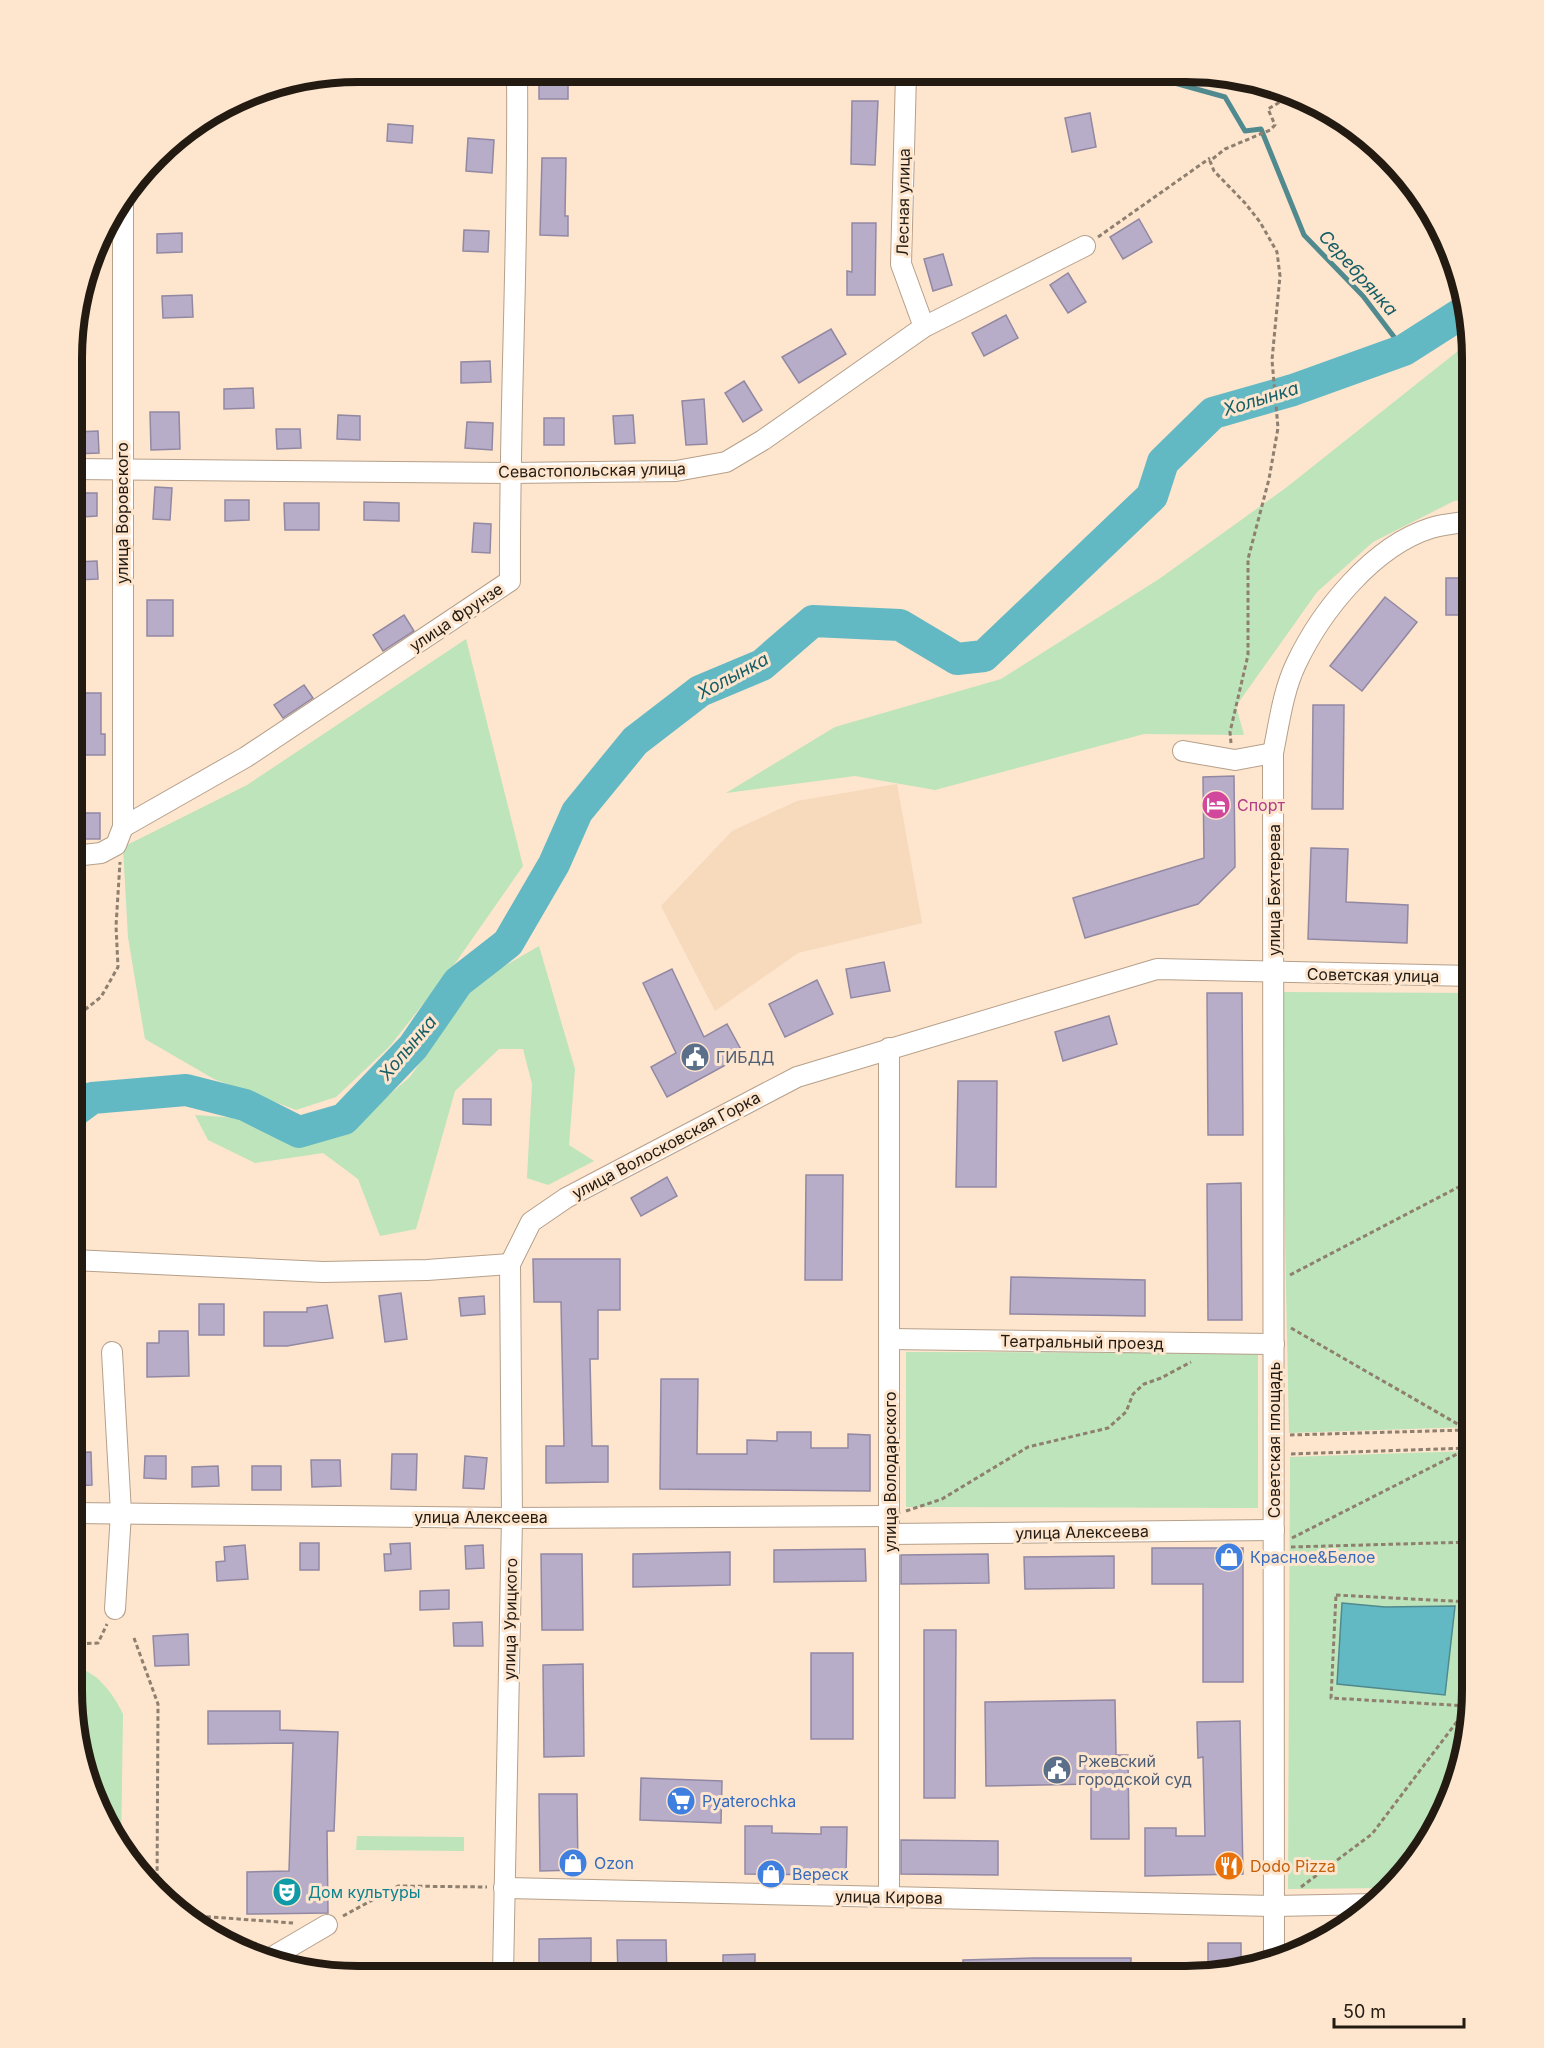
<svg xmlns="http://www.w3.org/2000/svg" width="1544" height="2048" viewBox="0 0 1544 2048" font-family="Inter,sans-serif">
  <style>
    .built { fill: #f7d9bc }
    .green { fill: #bde4ba }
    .water { fill: #63b9c3; stroke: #508a8e; stroke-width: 1.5 }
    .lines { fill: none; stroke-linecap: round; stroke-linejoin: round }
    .stream { stroke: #508a8e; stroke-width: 5 }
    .river { stroke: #63b9c3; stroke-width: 32 }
    .building { fill: #b8adc9; stroke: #9288a2; stroke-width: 1.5 }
    .minor-casing { stroke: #b6a08a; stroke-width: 22 }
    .path { stroke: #8f7f6f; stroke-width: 3; stroke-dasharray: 4.5 3; stroke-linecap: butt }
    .minor { stroke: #fff; stroke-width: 20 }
    .labels { text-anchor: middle; stroke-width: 6; stroke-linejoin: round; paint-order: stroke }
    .street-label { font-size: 16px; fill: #231b12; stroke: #fde5ce }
    .hotel-label { font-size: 16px; fill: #b23c85; stroke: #fde5ce; text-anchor: start }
    .service-label { font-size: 16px; fill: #4e5e75; stroke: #fde5ce; text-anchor: start }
    .shop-label { font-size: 16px; fill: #366cbe; stroke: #fde5ce; text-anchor: start }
    .food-label { font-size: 16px; fill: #c56008; stroke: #fde5ce; text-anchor: start }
    .culture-label { font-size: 16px; fill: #0d838f; stroke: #fde5ce; text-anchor: start }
    .water-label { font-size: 18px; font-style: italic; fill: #165e66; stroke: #fde5ce }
    .rim { fill: none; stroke: #231b12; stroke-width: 8 }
  </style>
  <rect width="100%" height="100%" fill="#fde5ce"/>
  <path class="built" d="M897,784l25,139 -124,30 -83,58 -54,-105 71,-75 65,-30z"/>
  <g class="green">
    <path d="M1468,343l4,15v141l-18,2 -81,41 -56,50 -81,114 8,29 -100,-1 -209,56 -80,-14 -129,17 109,-66 166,-48 158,-100 128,-92z"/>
    <path d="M466,639l57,227 -67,96 -66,84 -54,51 -40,13 -82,-31 -69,-40 -17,-102 -5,-90 124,-62z"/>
    <path d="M539,946l36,123 -6,76 25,16 -46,24 -21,-7 5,-94 -9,-35h-24l-44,42 -39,138 -36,7 -22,-57 -35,-26 -68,10 -47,-23 -13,-25 57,4 55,24 52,-22 51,-44 67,-95z"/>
    <path d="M1280,992l192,1 -1,429 -3,5 -179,6z"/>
    <path d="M906,1352l352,1v155l-352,-1z"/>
    <path d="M1469,1451l2,3v255l-14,73 -33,66 -35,40 -101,1 2,-432z"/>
    <path d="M72,1666c25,5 40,26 51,48l-2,132 -19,-29 -30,-127z"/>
    <path d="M357,1836l107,1v14l-108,-1z"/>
  </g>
  <path class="water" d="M1342,1603l43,4 70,-1 -10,89 -108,-11z"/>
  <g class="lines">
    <path class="stream" d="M1161,74l10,8 54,15 20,34 16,-2 43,106 59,61 41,54"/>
    <path class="river" d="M73,1112l19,-14 94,-8 59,15 54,27 45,-13 69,-72 45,-65 50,-39 46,-79 23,-52 58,-71 65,-50 62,-26 51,-44 87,4 57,34 27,-3 168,-160 11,-34 50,-49 80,-23 111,-40 58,-37"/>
  </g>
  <g class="building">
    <rect x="539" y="76" width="29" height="23"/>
    <path d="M852,101h26l-3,64 -24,-1z"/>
    <path d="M1090,113l6,34 -24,5 -7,-34z"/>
    <path d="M388,124l25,2 -1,17 -25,-2z"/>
    <path d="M468,138l26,2 -2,33 -26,-2z"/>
    <path d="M542,158h24l-1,58h3v20l-28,-1z"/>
    <path d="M1139,219l13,23 -29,17 -13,-22z"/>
    <path d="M852,223h24l-1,72h-28v-24l5,1z"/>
    <path d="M464,230l25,1 -1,21 -25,-1z"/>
    <path d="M182,233v19l-25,1v-19z"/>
    <path d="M943,254l9,31 -19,6 -9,-32z"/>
    <path d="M1068,273l18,29 -18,11 -18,-28z"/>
    <path d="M192,295l1,22 -30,1 -1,-22z"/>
    <path d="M1006,315l12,23 -34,18 -12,-23z"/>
    <path d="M831,329l15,25 -47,29 -17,-26z"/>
    <path d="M490,361l1,21 -30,1v-21z"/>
    <path d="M744,381l18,29 -19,12 -18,-29z"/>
    <path d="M253,388l1,20 -30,1v-20z"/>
    <path d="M704,399l3,45 -21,1 -4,-44z"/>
    <path d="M150,412h29l1,37 -29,1z"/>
    <path d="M338,415l22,1v24l-23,-1z"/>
    <path d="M633,415l2,28 -20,1 -2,-28z"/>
    <rect x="544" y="418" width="20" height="27"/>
    <path d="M467,422l26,1 -1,27 -27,-2z"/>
    <path d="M276,429h24l1,19 -24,1z"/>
    <path d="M98,431l1,22 -25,1v-22z"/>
    <path d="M155,487l17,1 -2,32 -17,-1z"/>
    <path d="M81,493h16v23l-15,1z"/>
    <path d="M225,500h24v20l-24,1z"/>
    <path d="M364,502l35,1v18l-35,-1z"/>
    <path d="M284,503h35v27h-34z"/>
    <path d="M474,523l17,1 -1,29 -18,-1z"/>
    <path d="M97,561l1,18 -23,1v-18z"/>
    <rect x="1446" y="578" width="26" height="37"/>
    <path d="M1385,597l32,25 -55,69 -32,-25z"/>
    <rect x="147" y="600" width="26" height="36"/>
    <path d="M404,615l10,16 -31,20 -10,-16z"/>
    <path d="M304,685l9,13 -30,20 -9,-13z"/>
    <path d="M77,693h24v41h4v21h-31v-21h3z"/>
    <path d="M1313,705h31l-1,104h-31z"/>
    <path d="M1234,776l1,91 -37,37 -113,34 -12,-40 131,-40 -1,-81z"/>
    <rect x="74" y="813" width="26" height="26"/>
    <path d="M1311,848l37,1 -2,53 62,3 -1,38 -99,-4z"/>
    <path d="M884,962l6,29 -39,7 -5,-29z"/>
    <path d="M672,969l32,68 23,-13 17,31 -77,42 -16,-30 25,-14 -33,-70z"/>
    <path d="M817,980l16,34 -48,23 -16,-33z"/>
    <path d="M1207,993h35l1,142h-35z"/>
    <path d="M1109,1016l8,28 -54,17 -8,-29z"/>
    <path d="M958,1081h39l-1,106h-40z"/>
    <path d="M463,1099h28v26l-28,-1z"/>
    <path d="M806,1175h37l-1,105h-37z"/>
    <path d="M667,1177l10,19 -36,20 -10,-18z"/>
    <path d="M1241,1183l1,137h-34l-1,-136z"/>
    <path d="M533,1259h87v51h-22v49h-8l2,87h16v36l-62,1v-37h18l-3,-144h-27z"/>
    <path d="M1011,1277l134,3v36l-135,-2z"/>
    <path d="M401,1293l6,46 -22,3 -6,-46z"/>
    <path d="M484,1296l1,18 -24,2 -2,-18z"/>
    <rect x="199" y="1304" width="25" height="31"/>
    <path d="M327,1305l6,33 -46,8h-23v-34h43v-4z"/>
    <path d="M159,1331h29l1,45 -42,1v-34h12z"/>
    <path d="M661,1379h37l-1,75h50v-14l30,1v-9h34v16h37v-14l22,1v56l-210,-2z"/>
    <path d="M91,1452l1,33 -19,1 -1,-33z"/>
    <path d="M392,1454h25l-1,36 -25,-1z"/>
    <path d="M145,1456h21v23l-22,-1z"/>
    <path d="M465,1456l22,2 -3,31 -21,-1z"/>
    <path d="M311,1460h29l1,26 -29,1z"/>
    <path d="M218,1466l1,20 -27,1v-20z"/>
    <rect x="252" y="1466" width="29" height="24"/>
    <rect x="300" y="1543" width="19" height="27"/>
    <path d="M410,1543l1,26 -26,2 -1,-17h7l-1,-10z"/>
    <path d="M245,1545l3,34 -31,2 -1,-19 9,-1 -1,-14z"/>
    <path d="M483,1545l1,23 -18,1 -1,-23z"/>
    <path d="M1152,1548h91v134h-40v-98h-51z"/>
    <path d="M865,1549l1,32 -92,1v-32z"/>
    <path d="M730,1552v33l-97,2v-33z"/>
    <path d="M541,1554h41l1,76h-41z"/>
    <path d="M988,1554l1,29 -88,1v-29z"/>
    <path d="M1114,1556v32l-89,1 -1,-32z"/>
    <path d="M449,1590v19l-29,1v-19z"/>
    <path d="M482,1622l1,24h-29l-1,-23z"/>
    <path d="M924,1630h32l-1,168h-31z"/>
    <path d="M188,1634l1,31 -34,1 -2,-30z"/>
    <rect x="811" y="1653" width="42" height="86"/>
    <path d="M583,1664l1,92 -40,1 -1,-92z"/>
    <path d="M1115,1700l1,55h12l1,84h-38v-55l-105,2 -1,-84z"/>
    <path d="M208,1711h72v19l58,2 -4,99h-7l1,82 -81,1v-42l42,-1 4,-128 -85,1z"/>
    <path d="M1240,1721l3,153 -98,2v-48h31v8h29l-2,-79 -5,1 -1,-36z"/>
    <path d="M641,1778l81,3 -1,42 -81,-3z"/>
    <path d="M539,1794h38l1,76 -38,1z"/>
    <path d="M745,1826h27v7l49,1v-7h26l-1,48 -101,-1z"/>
    <path d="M901,1840l97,1v34l-97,-1z"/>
    <path d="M591,1938v33h-17v3h-35v-35z"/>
    <path d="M617,1940h49l1,35 -49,-1z"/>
    <path d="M1208,1943h33v20l-33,8z"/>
    <path d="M755,1954v21h-32v-20z"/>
    <path d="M1033,1958h98v18l-168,-1v-15z"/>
  </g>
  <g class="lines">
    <g class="minor-casing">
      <g id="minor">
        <path d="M906,74l-5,190 23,63"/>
        <path d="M74,469l436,4 166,-2 50,-9 37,-22 161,-113 161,-81"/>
        <path d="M1183,751l52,9 38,-7"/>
        <path d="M123,827l123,-70 264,-176c-1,-170 9,-339 7,-509"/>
        <path d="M74,856l27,-3 15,-8 7,-18v-627"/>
        <path d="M73,1260l250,12 104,-2 83,-6"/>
        <path d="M890,1339l384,5"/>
        <path d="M112,1352l9,161 -6,96"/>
        <path d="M72,1513l440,5 378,-2"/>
        <path d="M890,1534l384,-4"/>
        <path d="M504,1888l771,18 100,-2"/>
        <path d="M889,1897v-849"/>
        <path d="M1274,1955l-1,-1202c6,-29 10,-62 23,-89 25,-53 77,-118 135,-136 13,-4 28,-5 41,-7"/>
        <path d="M274,1956l53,-31"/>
        <path d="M503,1974l9,-456 -2,-254 21,-42 35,-24 231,-121 360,-108 315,7"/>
      </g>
    </g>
    <g class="path">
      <path d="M1098,237l112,-79"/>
      <path d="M1231,743l-1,-11 18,-77v-96l21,-80 9,-51 -6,-68 8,-84 -3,-24 -17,-30 -15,-19 -31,-32 -4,-10 15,-12 45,-19 5,-5 -7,-16 19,-11"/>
      <path d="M73,1019l28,-22 17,-30 -2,-41 4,-64"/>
      <path d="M1290,1275l182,-95"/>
      <path d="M1291,1328l177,102"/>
      <path d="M1290,1435l176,-5"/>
      <path d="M1291,1454l176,-6"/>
      <path d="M906,1511l36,-12 86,-52 80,-19 18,-16 7,-18 11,-10 17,-6 30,-16"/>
      <path d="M1292,1538l177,-90"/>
      <path d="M1291,1547l180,-5"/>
      <path d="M1336,1595l134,7 -2,104 -137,-8z"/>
      <path d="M134,1638l24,66 -1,187"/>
      <path d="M72,1644l26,-1 9,-19"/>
      <path d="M1301,1887l71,-53 99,-131"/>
      <path d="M184,1915l109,8"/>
      <path d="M343,1916l55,-30 89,1"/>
    </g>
    <use href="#minor" class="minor"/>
  </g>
  <defs>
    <g id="hotel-disc" transform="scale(1.5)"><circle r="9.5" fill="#d1479c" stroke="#fde5ce"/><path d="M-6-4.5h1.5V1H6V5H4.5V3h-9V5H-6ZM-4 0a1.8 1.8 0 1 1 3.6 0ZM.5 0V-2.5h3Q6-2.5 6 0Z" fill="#fff"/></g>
    <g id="civic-disc" transform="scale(1.5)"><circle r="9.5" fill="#5c6f8a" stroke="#fde5ce"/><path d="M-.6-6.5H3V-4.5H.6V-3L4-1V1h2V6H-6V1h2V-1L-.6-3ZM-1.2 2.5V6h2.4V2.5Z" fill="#fff"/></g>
    <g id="shop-disc" transform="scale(1.5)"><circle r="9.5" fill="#3f7fe0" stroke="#fde5ce"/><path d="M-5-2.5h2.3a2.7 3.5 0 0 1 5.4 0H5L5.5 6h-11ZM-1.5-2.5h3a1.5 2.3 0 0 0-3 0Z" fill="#fff"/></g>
    <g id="supermarket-disc" transform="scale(1.5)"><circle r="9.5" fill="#3f7fe0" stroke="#fde5ce"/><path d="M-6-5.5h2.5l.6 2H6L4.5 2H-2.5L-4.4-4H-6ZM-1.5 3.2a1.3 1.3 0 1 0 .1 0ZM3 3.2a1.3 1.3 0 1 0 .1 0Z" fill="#fff"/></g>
    <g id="restaurant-disc" transform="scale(1.5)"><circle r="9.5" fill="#e8710a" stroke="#fde5ce"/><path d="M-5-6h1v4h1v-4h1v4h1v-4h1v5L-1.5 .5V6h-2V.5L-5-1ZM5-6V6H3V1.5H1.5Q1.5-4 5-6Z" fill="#fff"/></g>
    <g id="theatre-disc" transform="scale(1.5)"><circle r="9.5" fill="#0f9aa8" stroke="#fde5ce"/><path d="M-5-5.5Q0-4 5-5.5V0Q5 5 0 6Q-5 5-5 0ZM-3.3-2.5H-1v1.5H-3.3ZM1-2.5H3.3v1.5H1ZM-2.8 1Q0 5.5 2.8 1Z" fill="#fff"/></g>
  </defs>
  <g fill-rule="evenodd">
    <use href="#hotel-disc" x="1216" y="805"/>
    <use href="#civic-disc" x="695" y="1057"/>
    <use href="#shop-disc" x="1229" y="1557"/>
    <use href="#civic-disc" x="1057" y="1770"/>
    <use href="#supermarket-disc" x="681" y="1801"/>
    <use href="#shop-disc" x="573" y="1863"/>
    <use href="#restaurant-disc" x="1229" y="1866"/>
    <use href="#shop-disc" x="771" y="1874"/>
    <use href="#theatre-disc" x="287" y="1892"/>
  </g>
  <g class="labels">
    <g class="street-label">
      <text transform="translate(903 202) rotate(-89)" y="6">Лесная улица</text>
      <text transform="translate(592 470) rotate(-1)" y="6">Севастопольская улица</text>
      <text transform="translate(122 513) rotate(-90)" y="6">улица Воровского</text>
      <text transform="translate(456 617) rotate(-34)" y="6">улица Фрунзе</text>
      <text transform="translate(1274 890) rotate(-90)" y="6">улица Бехтерева</text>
      <text transform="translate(1373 975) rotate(1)" y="6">Советская улица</text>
      <text transform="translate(666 1145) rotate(-28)" y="6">улица Волосковская Горка</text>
      <text transform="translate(1082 1342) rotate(1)" y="6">Театральный проезд</text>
      <text transform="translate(1274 1440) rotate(-90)" y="6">Советская площадь</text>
      <text transform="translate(890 1472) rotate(-90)" y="6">улица Володарского</text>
      <text x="481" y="1523">улица Алексеева</text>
      <text transform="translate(1082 1532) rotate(-1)" y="6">улица Алексеева</text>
      <text transform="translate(510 1619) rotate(-89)" y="6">улица Урицкого</text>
      <text transform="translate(889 1897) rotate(1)" y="6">улица Кирова</text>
    </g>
    <g class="hotel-label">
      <text x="1237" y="811">Спорт</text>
    </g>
    <g class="service-label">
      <text x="716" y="1063">ГИБДД</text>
      <text x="1078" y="1767">Ржевский<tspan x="1078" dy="18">городской суд</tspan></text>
    </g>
    <g class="shop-label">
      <text x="1250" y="1563">Красное&amp;Белое</text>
      <text x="702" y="1807">Pyaterochka</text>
      <text x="594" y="1869">Ozon</text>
      <text x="792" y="1880">Вереск</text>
    </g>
    <g class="food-label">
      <text x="1250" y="1872">Dodo Pizza</text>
    </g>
    <g class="culture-label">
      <text x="308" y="1898">Дом культуры</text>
    </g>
    <g class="water-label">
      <text transform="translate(1358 273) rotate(48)" y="6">Серебрянка</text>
      <text transform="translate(1261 399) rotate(-17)" y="6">Холынка</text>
      <text transform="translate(733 676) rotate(-28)" y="6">Холынка</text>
      <text transform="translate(408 1048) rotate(-50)" y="6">Холынка</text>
    </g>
  </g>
  <path d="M0 0H1544V2048H0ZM358 82H1186A276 276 0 0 1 1462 358V1690A276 276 0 0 1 1186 1966H358A276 276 0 0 1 82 1690V358A276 276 0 0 1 358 82Z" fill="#fde5ce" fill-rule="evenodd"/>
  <path class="rim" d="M358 82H1186A276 276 0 0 1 1462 358V1690A276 276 0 0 1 1186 1966H358A276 276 0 0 1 82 1690V358A276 276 0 0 1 358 82Z"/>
  <path d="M1334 2018v9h130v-9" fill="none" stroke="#231b12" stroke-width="3"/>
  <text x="1343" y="2018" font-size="18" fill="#231b12" stroke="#fde5ce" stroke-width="4.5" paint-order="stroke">50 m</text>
</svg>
